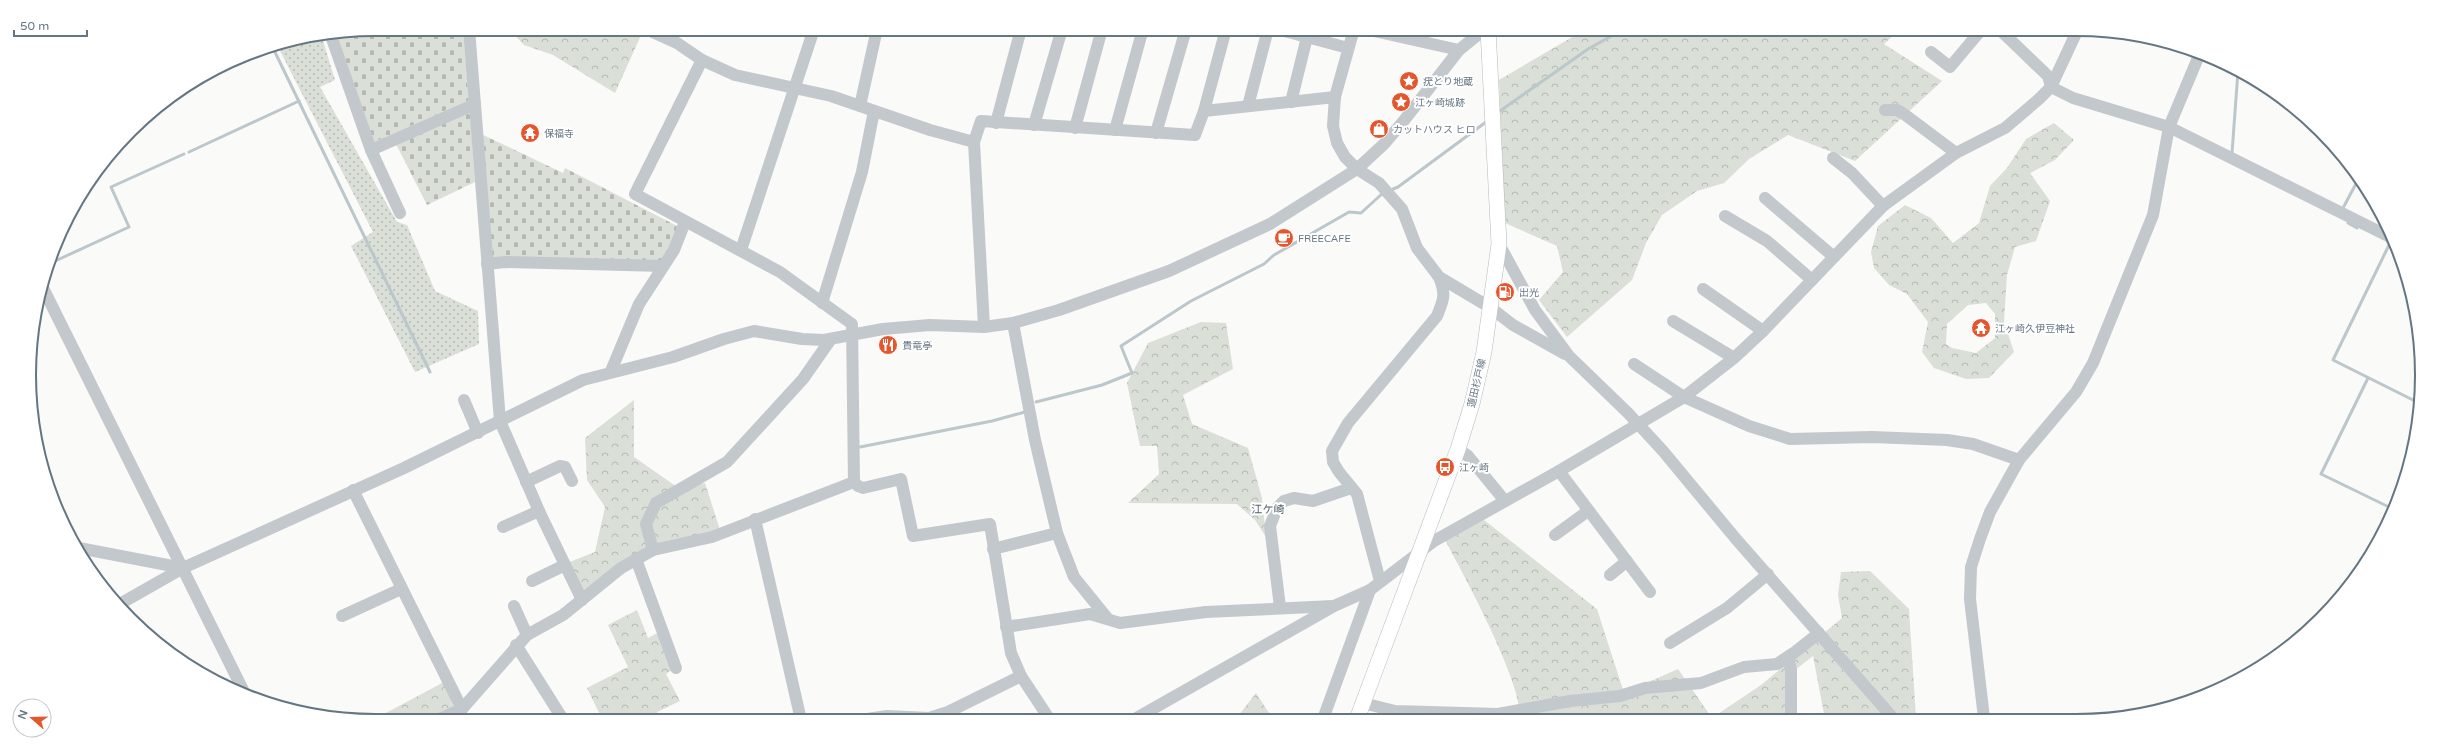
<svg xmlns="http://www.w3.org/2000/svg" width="2451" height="750" viewBox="0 0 2451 750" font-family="'Varela Round','Noto Sans JP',sans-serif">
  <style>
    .grass { fill: url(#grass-dots) }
    .forest { fill: url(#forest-crowns); fill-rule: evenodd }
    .cemetery { fill: url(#cemetery-stones) }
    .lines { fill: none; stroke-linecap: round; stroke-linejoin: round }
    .stream { stroke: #bbc7cb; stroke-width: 3 }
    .major-casing { stroke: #b5babe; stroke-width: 16 }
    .minor { stroke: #c3c8cc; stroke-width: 12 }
    .major { stroke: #fff; stroke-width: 15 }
    .labels { text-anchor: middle; stroke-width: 4; stroke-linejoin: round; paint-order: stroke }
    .poi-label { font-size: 10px; fill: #657683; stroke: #fff; text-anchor: start }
    .street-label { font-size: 10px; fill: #657683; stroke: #fff }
    .neighbourhood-label { font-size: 11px; fill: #57646e; stroke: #fff }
    .rim { fill: none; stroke: #657683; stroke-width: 2 }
  </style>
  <defs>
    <pattern id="grass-dots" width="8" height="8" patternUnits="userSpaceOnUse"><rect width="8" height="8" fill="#dadfd7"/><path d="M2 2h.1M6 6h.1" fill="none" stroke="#b4b9b4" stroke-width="1.8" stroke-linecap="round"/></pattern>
    <pattern id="forest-crowns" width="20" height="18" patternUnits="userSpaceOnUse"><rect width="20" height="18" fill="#dadfd7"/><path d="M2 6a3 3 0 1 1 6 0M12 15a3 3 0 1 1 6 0" fill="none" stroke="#b4b9b4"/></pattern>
    <pattern id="cemetery-stones" width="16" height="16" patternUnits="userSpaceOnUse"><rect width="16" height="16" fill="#dadfd7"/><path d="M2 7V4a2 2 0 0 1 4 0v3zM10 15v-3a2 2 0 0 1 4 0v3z" fill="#b4b9b4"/></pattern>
  </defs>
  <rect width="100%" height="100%" fill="#fafaf8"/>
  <path class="grass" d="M321,34l14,46 -15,7 77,135 10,3 28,66 43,20 1,33 -64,28 -64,-126 22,-14 -96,-187 31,-9z"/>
  <g class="forest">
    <path d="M509,29h125l8,4 -27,60 -62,-38 -29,-10z"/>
    <path d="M1586,29h312l1,1 -15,14 58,37 -87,80 -67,-26 -39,24 -25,24 -27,8 -35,24 -16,28 -14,37 -65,57 -28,-37 24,-28 -6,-26 -52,-23 -6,-143z"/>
    <path d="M2054,123l20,17 -19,20 -25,13 20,28 -14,40 -21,6 -8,28 -3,47 10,30 -25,26 -23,1 -32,-11 -12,-16 6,-30 -21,-28 -18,-9 -15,-17 -3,-16 7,-26 27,-21 26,13 22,25 26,-20 11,-37 17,-18 19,-29zM1986,303l9,11v24l-19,15 -24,-5 -6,-4 1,-20 21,-19z"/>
    <path d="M1201,322l25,1 7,46 -50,26 9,29 56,24 14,50 4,39 -11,-17 -18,-16 -109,-1 31,-29 -2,-28h-17l-13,-63 21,-40z"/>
    <path d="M634,400v57l43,30 28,-4 15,47 -64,16 -74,48 -15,-31 28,-11 10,-45 -18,-27 -2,-42z"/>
    <path d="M1484,520l113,89 27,84 54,-24 34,49 49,-33 81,-67 -4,-23 3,-23 29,-1 39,38 7,109 -91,1 -12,-63 -27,21 2,42h-268c3,-36 -57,-145 -76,-181z"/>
    <path d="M637,610l11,28 13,-7 15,36 -10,7 14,27 -23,11 4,9h-58l-16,-33 41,-21 -20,-42z"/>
    <path d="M444,682l15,39h-88z"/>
    <path d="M1256,693l17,26 -38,1z"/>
  </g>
  <g class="cemetery">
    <path d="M375,29h88l6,71 -97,43 -36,-110z"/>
    <path d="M470,112l5,70 -48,23 -31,-61z"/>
    <path d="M479,133l84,40 2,-5 114,59 -16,37 -173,-6z"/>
  </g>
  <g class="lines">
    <g class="stream">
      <path d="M272,46l158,326"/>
      <path d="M1500,111l88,-62 36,-20"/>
      <path d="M189,152l110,-51"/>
      <path d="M2232,153l6,-82"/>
      <path d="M1393,189l5,-2 88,-65"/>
      <path d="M2343,208l16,-30"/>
      <path d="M2348,223l9,5"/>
      <path d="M2388,242l2,1 -57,117 86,43"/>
      <path d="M53,262l76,-35 -18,-40 73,-33"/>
      <path d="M2368,378l-47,96 70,34"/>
      <path d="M1036,402l66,-17 30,-12 -11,-27 70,-45 73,-37 10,-9 75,-43 12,1 23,-21"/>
      <path d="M860,447l132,-26 33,-9"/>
    </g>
    <g class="major-casing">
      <path id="major" d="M1357,719l101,-270 14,-45 12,-52 15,-108 -11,-215"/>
    </g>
    <g class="minor">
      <path d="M469,29l31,392 39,90 43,89"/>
      <path d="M646,29l31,14 25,17 33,15 96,21 99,34 44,12"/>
      <path d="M1277,29l71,19"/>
      <path d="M1354,29l-19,68 -2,29 4,17 8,14 12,12 22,14 23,26 15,39 22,29 52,31 22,17 52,29"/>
      <path d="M1365,29l94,21"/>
      <path d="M1999,29l49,47 3,11 22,11 96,29 225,112"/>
      <path d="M330,33l41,117 29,63"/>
      <path d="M1931,52l19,15 32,-38"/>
      <path d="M702,60l-67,134 145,78 72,52 2,158 4,4 5,2 38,-9 12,57 77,-12 21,129 10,23 29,44"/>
      <path d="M1291,102l16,-65"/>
      <path d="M860,106l17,-77"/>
      <path d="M1248,106l20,-77"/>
      <path d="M1885,110h12l7,4 52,39"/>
      <path d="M1204,111l131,-14"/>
      <path d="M996,123l25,-94"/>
      <path d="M1034,125l28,-96"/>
      <path d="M1075,128l27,-99"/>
      <path d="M1115,130l28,-101"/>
      <path d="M1156,133l30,-104"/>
      <path d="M371,150l104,-46"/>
      <path d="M1833,158l19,15 31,33"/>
      <path d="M1765,198l69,59"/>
      <path d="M1725,216l42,25 45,39"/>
      <path d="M1499,244l36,66 34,46 59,57 35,38 73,88 157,179"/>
      <path d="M741,250l73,-221"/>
      <path d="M487,264l18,-2 158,4"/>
      <path d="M1703,289l60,42"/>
      <path d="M44,290l202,406"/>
      <path d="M822,303l40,-131 12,-61"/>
      <path d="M1673,321l61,37"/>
      <path d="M1013,323l22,117 22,93 17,44 34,42"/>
      <path d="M984,327l-10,-185 7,-21 214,14 9,-24 22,-82"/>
      <path d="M1634,364l50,33 65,29 41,13 82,-2 75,3 26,4 46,16"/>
      <path d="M611,371l28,-67 35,-54 11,-28"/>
      <path d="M464,400l14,33"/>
      <path d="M1458,449l10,7 37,45"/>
      <path d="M1559,471l91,121"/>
      <path d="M526,482l34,-16 5,1 7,14"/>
      <path d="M353,490l109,219"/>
      <path d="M755,519l46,201"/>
      <path d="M503,527l36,-16"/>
      <path d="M1555,535l33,-24"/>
      <path d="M79,548l104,20"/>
      <path d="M993,549l64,-16"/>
      <path d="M653,550l-7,-26 10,-21 71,-41 76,-83 28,-40"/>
      <path d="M636,559l40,109"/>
      <path d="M1610,575l17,-14"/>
      <path d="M532,581l33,-16"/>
      <path d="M1380,581l-23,-87 -18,-22 -6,-10 -1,-11 16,-28 89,-107c7,-17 9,-22 2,-39"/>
      <path d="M118,605l65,-37 221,-100 179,-88 90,-23 51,-18 30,-8 48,8 22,1 59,-11 47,-4 54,2 29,-4 46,-13 110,-39 101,-47 87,-55 27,-25 18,-21 57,-73 26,-21"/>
      <path d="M514,606l13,29"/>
      <path d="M1280,607l-10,-81 7,-18 7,-7 10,-3 19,3 38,-13"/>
      <path d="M342,616l59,-27"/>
      <path d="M1006,627l84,-13 30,9 86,-11 127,-6"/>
      <path d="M1670,643l57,-35 41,-34"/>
      <path d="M516,645l48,76"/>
      <path d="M1788,657l3,13v49"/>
      <path d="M1363,703l32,8 103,3 72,-13 50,-5 25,-8 56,-5 43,-16 33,-3 18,-12 24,-19"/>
      <path d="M1984,718l-14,-119 1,-32 9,-28 10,-27 29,-52 57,-68 17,-29 60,-148 16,-88 31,-74"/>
      <path d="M1323,719l47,-129"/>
      <path d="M861,720l26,-4 42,2 19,-6 73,-36"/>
      <path d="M1133,720l201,-114 36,-16 64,-49 125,-70 125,-74 50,-39 29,-27 120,-125 73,-53 49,-25 34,-29 12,-12 27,-58"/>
      <path d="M435,721l27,-12 65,-74 36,-20 58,-47 32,-18 59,-13 142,-55"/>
    </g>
    <use href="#major" class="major"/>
  </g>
  <defs>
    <g id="sight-disc" transform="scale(1)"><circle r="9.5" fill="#e4572e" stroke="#fff"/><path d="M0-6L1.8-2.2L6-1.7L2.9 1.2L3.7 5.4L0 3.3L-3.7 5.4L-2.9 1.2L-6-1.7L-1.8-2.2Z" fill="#fff"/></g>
    <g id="shop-disc" transform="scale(1)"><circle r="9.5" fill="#e4572e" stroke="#fff"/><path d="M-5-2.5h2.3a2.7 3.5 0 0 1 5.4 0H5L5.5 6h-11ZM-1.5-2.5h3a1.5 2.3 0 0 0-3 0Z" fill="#fff"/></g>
    <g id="temple-disc" transform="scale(1)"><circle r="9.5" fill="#e4572e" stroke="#fff"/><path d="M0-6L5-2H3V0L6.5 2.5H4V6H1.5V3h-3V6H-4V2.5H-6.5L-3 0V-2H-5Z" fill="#fff"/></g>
    <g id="cafe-disc" transform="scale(1)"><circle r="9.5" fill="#e4572e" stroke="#fff"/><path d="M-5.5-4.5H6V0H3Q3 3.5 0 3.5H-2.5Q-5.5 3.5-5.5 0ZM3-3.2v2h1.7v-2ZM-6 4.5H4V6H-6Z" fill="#fff"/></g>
    <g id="fuel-disc" transform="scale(1)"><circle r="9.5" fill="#e4572e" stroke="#fff"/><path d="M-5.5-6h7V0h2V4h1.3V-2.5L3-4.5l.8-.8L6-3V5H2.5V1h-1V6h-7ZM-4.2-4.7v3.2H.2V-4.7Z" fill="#fff"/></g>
    <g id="restaurant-disc" transform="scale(1)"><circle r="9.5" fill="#e4572e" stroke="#fff"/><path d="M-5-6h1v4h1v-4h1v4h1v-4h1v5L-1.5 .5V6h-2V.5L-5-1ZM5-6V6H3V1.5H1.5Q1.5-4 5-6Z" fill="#fff"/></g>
    <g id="bus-disc" transform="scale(1)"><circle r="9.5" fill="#e4572e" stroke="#fff"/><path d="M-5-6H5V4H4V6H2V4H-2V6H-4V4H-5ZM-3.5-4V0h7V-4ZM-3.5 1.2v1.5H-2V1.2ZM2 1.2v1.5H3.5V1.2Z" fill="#fff"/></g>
  </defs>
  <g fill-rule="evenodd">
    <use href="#sight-disc" x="1409" y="81"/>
    <use href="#sight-disc" x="1401" y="102"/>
    <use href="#shop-disc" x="1379" y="129"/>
    <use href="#temple-disc" x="530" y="133"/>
    <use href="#cafe-disc" x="1284" y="238"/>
    <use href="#fuel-disc" x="1505" y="292"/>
    <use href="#temple-disc" x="1981" y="328"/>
    <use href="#restaurant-disc" x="888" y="345"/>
    <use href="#bus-disc" x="1445" y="467"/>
  </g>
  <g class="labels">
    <g class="poi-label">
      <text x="1423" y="85">疣とり地蔵</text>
      <text x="1415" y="106">江ヶ崎城跡</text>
      <text x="1393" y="133">カットハウス ヒロ</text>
      <text x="544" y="137">保福寺</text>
      <text x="1298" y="242">FREECAFE</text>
      <text x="1519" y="296">出光</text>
      <text x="1995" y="332">江ヶ崎久伊豆神社</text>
      <text x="902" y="349">貴竜亭</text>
      <text x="1459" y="471">江ヶ崎</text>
    </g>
    <g class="street-label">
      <text transform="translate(1476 383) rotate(-77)" y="4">蓮田杉戸線</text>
    </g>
    <g class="neighbourhood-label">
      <text x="1268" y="513">江ケ崎</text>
    </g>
  </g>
  <path d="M0 0H2451V750H0ZM375 36H2076A339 339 0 0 1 2415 375V375A339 339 0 0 1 2076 714H375A339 339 0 0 1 36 375V375A339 339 0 0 1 375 36Z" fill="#fff" fill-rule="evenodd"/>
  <path class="rim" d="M375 36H2076A339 339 0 0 1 2415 375V375A339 339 0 0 1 2076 714H375A339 339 0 0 1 36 375V375A339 339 0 0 1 375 36Z"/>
  <g transform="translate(32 718) rotate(290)"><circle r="19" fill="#ffffff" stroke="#c1c8cd"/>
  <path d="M0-3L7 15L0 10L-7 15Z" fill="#e4572e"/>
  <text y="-6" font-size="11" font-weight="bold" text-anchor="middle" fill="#657683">N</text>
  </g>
  <path d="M14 30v6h73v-6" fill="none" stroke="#657683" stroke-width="2"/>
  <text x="20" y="30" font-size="12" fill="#657683" stroke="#ffffff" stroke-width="3" paint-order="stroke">50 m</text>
</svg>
